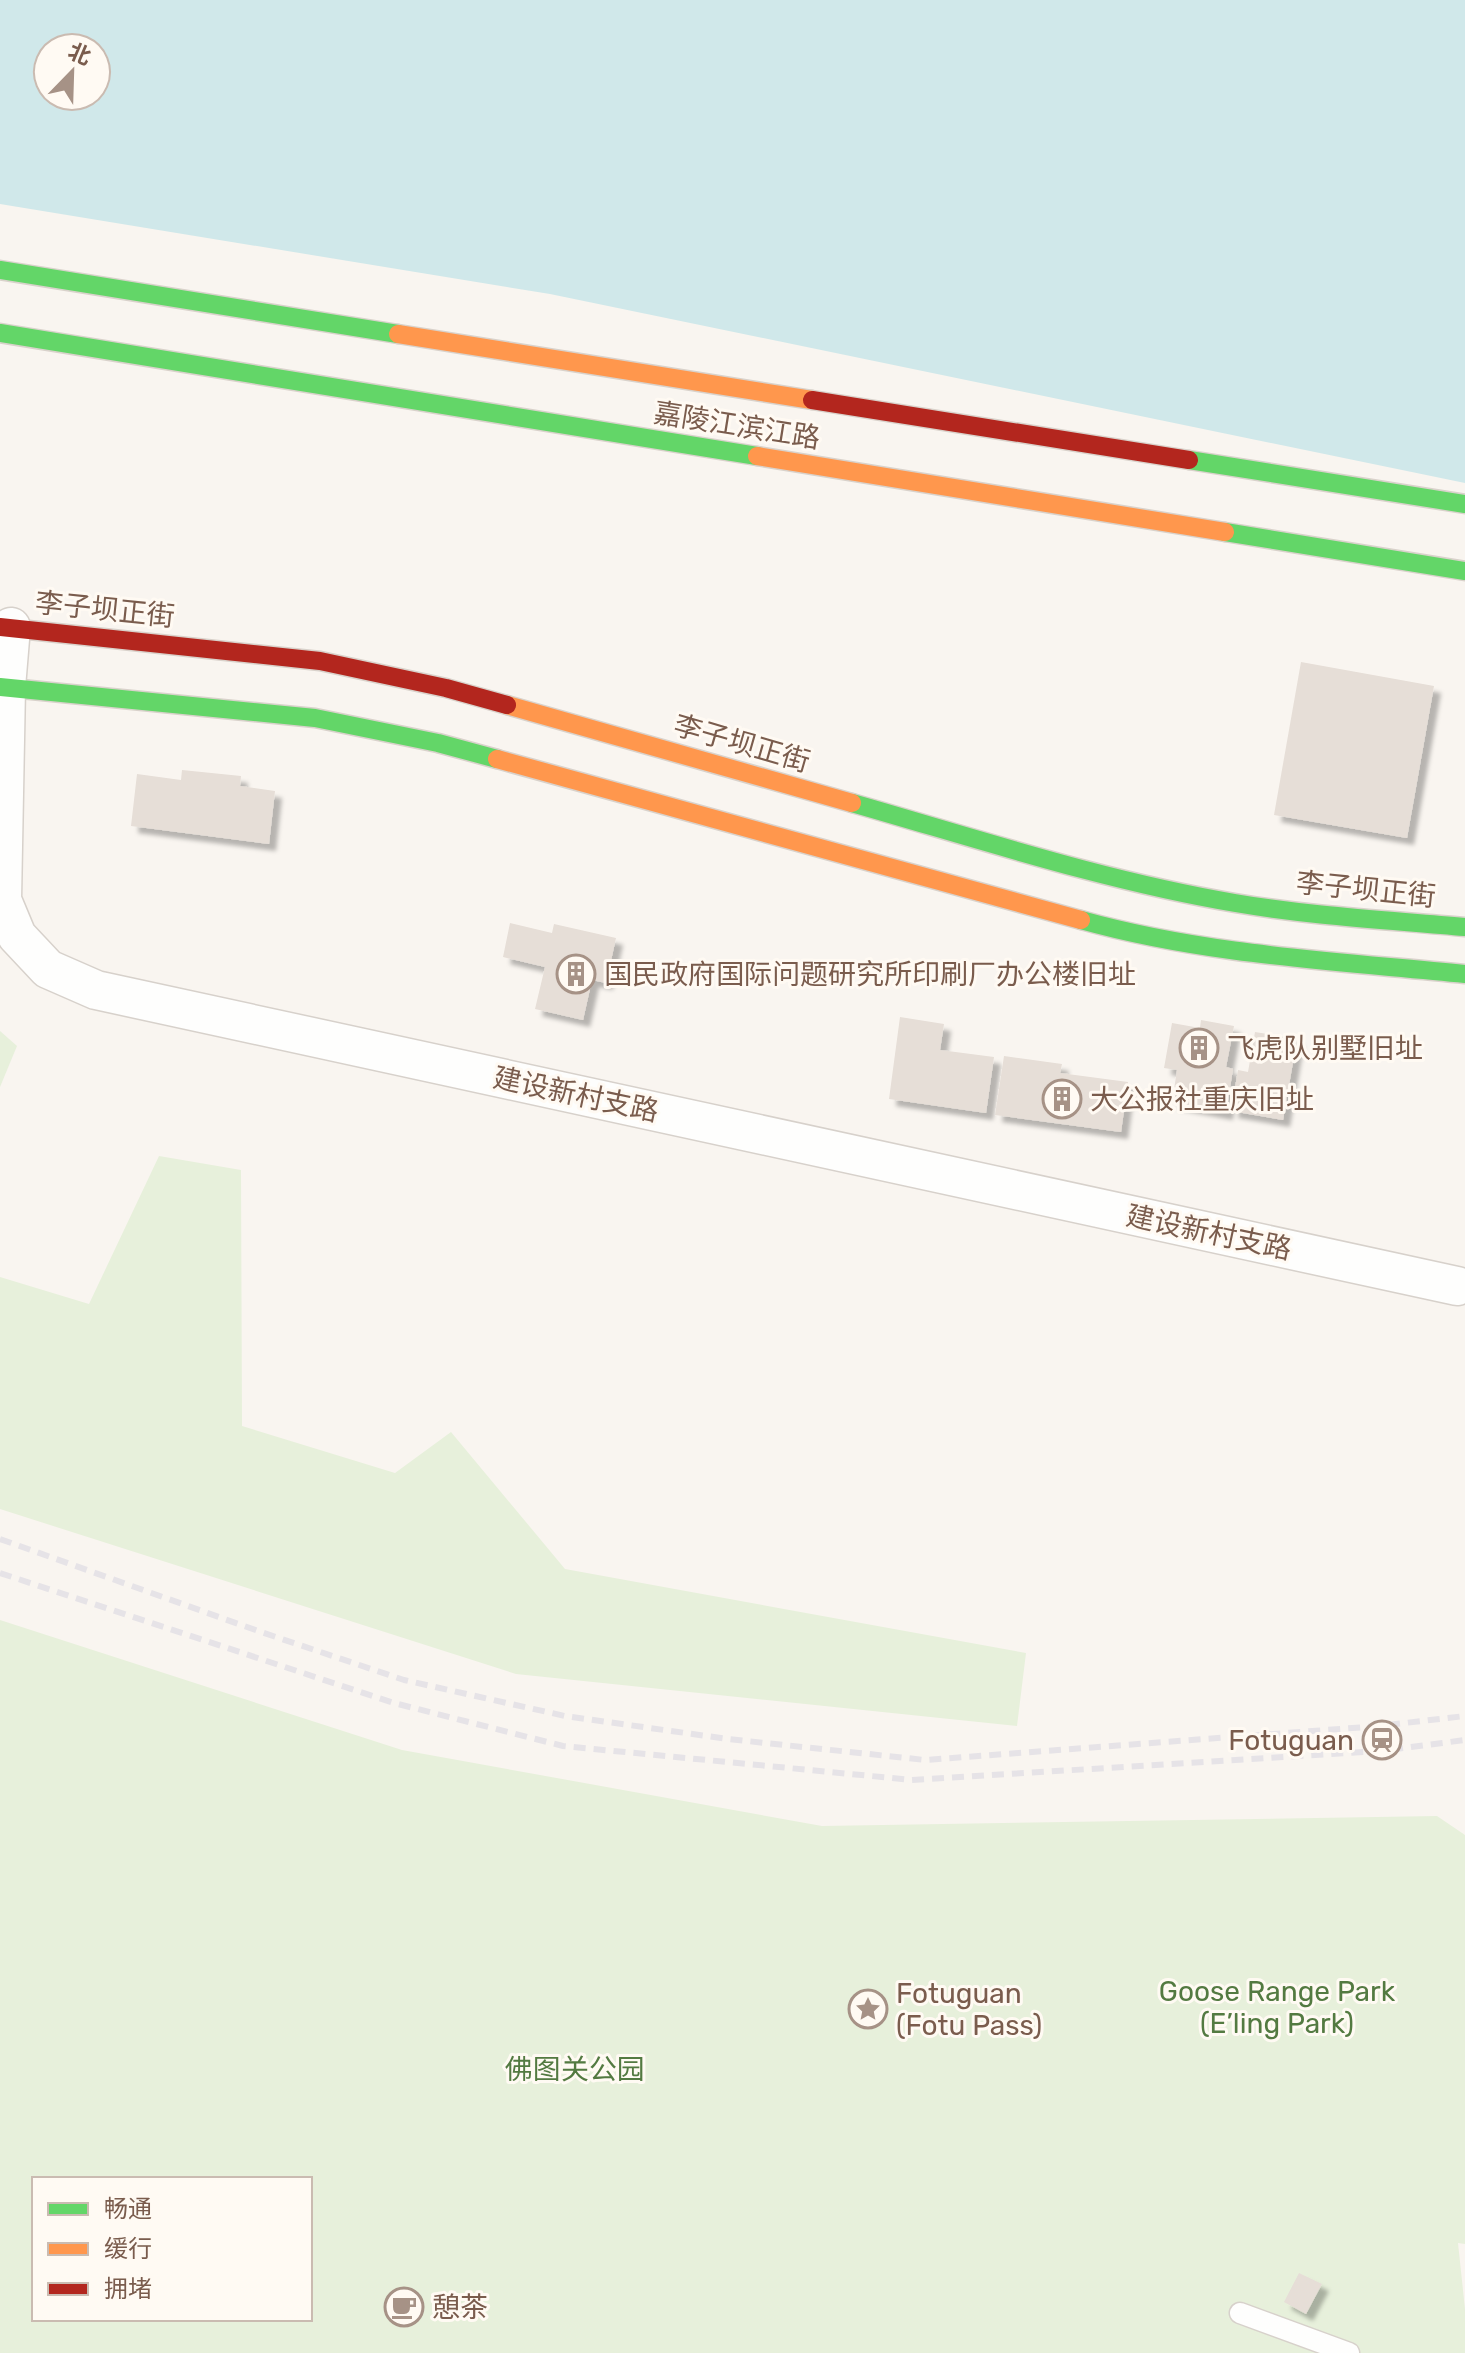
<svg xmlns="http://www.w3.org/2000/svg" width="1465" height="2353" viewBox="0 0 1465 2353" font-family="Rubik,'Noto Sans SC',sans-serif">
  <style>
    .green { fill: #e7f0db; fill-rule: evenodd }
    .water { fill: #d0e8ea; fill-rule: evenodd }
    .building { fill: #e6ded7; filter: url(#shadow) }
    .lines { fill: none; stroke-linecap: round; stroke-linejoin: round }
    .lane-casing { stroke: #d7d1cb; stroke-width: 23 }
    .street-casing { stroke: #d7d1cb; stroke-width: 41 }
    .fast-casing { stroke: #d9d2cb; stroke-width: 21 }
    .slow-casing { stroke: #d9d2cb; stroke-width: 21 }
    .jam-casing { stroke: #d9d2cb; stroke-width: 21 }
    .lane { stroke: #fefefd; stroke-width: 20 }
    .street { stroke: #fefefd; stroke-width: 38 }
    .fast { stroke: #63d668; stroke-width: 18 }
    .slow { stroke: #ff974d; stroke-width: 18 }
    .jam { stroke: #b3261e; stroke-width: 18 }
    .rail { stroke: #e6e3e7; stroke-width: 6; stroke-dasharray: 12 8; stroke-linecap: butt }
    .labels { text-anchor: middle; stroke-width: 6; stroke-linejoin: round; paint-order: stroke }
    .street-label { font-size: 28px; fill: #7a5c4d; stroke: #fffaf3 }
    .poi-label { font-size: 28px; fill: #7a5c4d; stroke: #fffaf3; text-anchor: start }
    .park-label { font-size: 28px; fill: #537a41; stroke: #fffaf3 }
  </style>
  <defs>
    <filter id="shadow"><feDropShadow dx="7" dy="7" stdDeviation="2" flood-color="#0004"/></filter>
  </defs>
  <rect width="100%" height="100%" fill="#f9f5f0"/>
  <g class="green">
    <path d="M0,1031l17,15 -17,41z"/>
    <path d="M159,1156l82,14 1,256 153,47 56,-41 114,137 461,84 -9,73 -501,-52 -516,-165v-232l89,27z"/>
    <path d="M0,1620l402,130 420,76 615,-10 28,19v409l-7,-1 7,66v44h-1465zM34,2179h276v140h-276z"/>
  </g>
  <path class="water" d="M0,0h1465v483l-915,-189 -550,-90zM48,48h48v48h-48z"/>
  <g class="building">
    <path d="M1301,662l133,24 -27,152 -133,-23z"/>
    <path d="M182,770l59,6 -1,10 35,5 -6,53 -138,-18 6,-52 44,6z"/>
    <path d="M510,923l42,10 2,-9 62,14 -10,45 -14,-3 -9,40 -48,-11 10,-42 -42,-10z"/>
    <path d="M900,1017l44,7 -4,26 54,7 -8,56 -97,-14z"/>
    <path d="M1201,1020l33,6 -8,41 7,2 -7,44 -54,-10 5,-33 -13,-2 8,-45 28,5z"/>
    <path d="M1255,1032l42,7 -14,81 -52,-9 7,-41 10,2z"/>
    <path d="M1004,1056l58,8 -2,9 68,9 -7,50 -126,-17z"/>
    <path d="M1299,2273l23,11 -16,30 -22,-12z"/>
  </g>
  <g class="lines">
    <g class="lane-casing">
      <path id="lane" d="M1240,2313l109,40"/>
    </g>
    <g class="street-casing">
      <path id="street" d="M11,627l-5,60 -4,213 15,36 31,33 48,21 1361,296"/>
    </g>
    <g class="fast-casing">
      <g id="fast">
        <path d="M0,270l398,64"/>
        <path d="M0,333l757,123"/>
        <path d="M1189,460l276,44"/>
        <path d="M1225,532l240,39"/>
        <path d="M0,687l315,31 123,25 59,16"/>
        <path d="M852,803c126,36 253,78 383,100 76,13 153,17 230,24"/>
        <path d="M1081,920c125,35 255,41 384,54"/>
      </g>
    </g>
    <g class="slow-casing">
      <g id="slow">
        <path d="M398,334l414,66"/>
        <path d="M757,456l468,76"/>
        <path d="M507,705l345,98"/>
        <path d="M497,759l584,161"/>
      </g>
    </g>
    <g class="jam-casing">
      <g id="jam">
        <path d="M812,400l377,60"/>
        <path d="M0,627l320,34 126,27 61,17"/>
      </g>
    </g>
    <use href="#lane" class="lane"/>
    <use href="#street" class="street"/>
    <use href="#fast" class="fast"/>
    <use href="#slow" class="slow"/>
    <use href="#jam" class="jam"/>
    <g class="rail">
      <path d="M0,1539l261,93 143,48 161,36 163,23 197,21 454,-34 86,-10"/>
      <path d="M0,1573l394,130 169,43 349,34 469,-29 84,-11"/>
    </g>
  </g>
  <defs>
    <g id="building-ring" transform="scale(2)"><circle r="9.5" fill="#fffaf3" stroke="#a69286" stroke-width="1.5"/><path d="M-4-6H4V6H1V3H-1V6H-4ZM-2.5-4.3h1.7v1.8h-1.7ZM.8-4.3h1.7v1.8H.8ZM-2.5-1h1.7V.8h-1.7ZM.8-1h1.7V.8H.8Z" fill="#a69286"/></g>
    <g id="station-ring" transform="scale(2)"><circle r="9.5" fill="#fffaf3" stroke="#a69286" stroke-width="1.5"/><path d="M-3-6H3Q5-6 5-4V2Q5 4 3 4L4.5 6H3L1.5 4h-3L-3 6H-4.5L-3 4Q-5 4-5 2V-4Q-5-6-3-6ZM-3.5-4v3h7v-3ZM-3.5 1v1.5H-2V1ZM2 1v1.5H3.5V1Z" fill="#a69286"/></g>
    <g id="sight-ring" transform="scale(2)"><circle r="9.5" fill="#fffaf3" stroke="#a69286" stroke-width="1.5"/><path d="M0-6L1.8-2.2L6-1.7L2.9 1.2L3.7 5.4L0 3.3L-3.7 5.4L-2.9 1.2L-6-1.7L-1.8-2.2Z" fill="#a69286"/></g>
    <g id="cafe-ring" transform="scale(2)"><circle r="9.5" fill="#fffaf3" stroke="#a69286" stroke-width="1.5"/><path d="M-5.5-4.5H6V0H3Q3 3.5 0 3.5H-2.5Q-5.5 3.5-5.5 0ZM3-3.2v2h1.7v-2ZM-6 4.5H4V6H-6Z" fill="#a69286"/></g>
  </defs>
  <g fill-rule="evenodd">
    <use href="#building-ring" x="576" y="974"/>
    <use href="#building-ring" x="1199" y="1048"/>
    <use href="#building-ring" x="1062" y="1099"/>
    <use href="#station-ring" x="1382" y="1740"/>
    <use href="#sight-ring" x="868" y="2009"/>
    <use href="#cafe-ring" x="404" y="2307"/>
  </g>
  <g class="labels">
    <g class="street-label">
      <text transform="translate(737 425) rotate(9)" y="10">嘉陵江滨江路</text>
      <text transform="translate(105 609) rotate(6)" y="10">李子坝正街</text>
      <text transform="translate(742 743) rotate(16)" y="10">李子坝正街</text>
      <text transform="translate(1366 889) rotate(6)" y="10">李子坝正街</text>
      <text transform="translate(576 1094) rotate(12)" y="10">建设新村支路</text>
      <text transform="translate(1209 1232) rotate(12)" y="10">建设新村支路</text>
    </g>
    <g class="poi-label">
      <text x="604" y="984">国民政府国际问题研究所印刷厂办公楼旧址</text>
      <text x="1227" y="1058">飞虎队别墅旧址</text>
      <text x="1090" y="1109">大公报社重庆旧址</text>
      <text x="1354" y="1750" text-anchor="end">Fotuguan</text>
      <text x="896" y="2003">Fotuguan<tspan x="896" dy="32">(Fotu Pass)</tspan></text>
      <text x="432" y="2317">憩茶</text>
    </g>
    <g class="park-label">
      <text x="1277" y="2001">Goose Range Park<tspan x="1277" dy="32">(E’ling Park)</tspan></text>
      <text x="575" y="2079">佛图关公园</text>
    </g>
  </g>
  <rect x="32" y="2177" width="280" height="144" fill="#fffaf3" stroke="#cabbb1" stroke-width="2"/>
  <rect x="48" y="2203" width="40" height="12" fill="#63d668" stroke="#cabbb1" stroke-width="2"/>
  <text x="104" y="2217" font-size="24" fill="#7a5c4d">畅通</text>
  <rect x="48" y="2243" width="40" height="12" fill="#ff974d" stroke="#cabbb1" stroke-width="2"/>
  <text x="104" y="2257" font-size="24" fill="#7a5c4d">缓行</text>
  <rect x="48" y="2283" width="40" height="12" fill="#b3261e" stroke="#cabbb1" stroke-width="2"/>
  <text x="104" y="2297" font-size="24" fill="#7a5c4d">拥堵</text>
  <g transform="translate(72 72) rotate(23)"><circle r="38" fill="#fffaf3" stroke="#cabbb1" stroke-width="2"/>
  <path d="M0-6L14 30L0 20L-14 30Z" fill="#a69286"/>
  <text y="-12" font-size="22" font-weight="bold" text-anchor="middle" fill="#7a5c4d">北</text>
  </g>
</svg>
